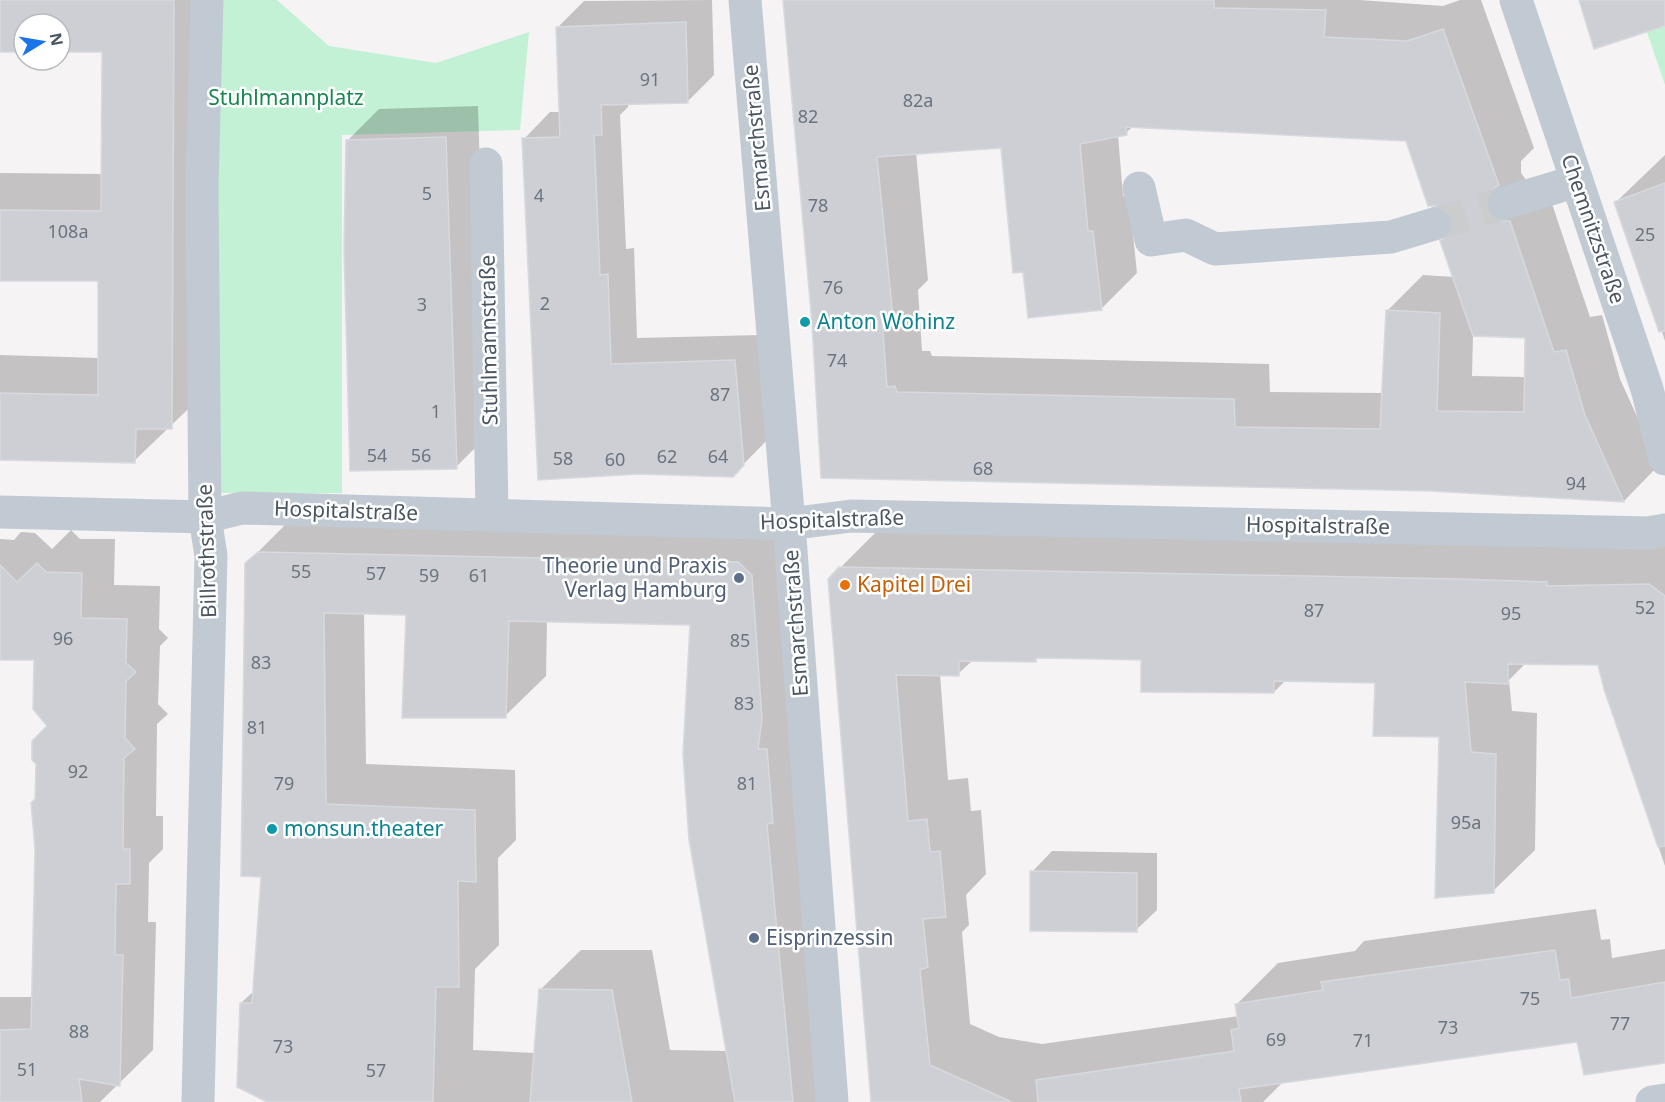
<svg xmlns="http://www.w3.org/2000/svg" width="1665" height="1102" viewBox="0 0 1665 1102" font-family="'Noto Sans',sans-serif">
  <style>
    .green { fill: #c3f1d5 }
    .shadow { fill: #0003; fill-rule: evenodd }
    .building { fill: #cdcfd5; stroke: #d7d9de; stroke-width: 1.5; fill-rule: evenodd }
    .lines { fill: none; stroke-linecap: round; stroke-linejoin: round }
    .minor-tunnel { stroke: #caccce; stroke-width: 33; stroke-dasharray: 33 16; stroke-linecap: butt }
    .minor { stroke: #c1cad2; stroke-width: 33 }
    .culture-dot { fill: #0f9aa8; stroke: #fff; stroke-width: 2 }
    .service-dot { fill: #5c6f8a; stroke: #fff; stroke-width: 2 }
    .food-dot { fill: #e8710a; stroke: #fff; stroke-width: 2 }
    .labels { text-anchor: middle; stroke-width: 5; stroke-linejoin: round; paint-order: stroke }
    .number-label { font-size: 18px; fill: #6b747e }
    .park-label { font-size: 21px; fill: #17864f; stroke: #fff }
    .street-label { font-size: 21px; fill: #4a5661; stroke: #fff }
    .culture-label { font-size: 21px; fill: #0d838f; stroke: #fff; text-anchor: start }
    .service-label { font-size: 21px; fill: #4e5e75; stroke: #fff; text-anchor: end }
    .food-label { font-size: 21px; fill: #c56008; stroke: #fff; text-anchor: start }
  </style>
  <rect width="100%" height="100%" fill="#f5f3f3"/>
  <g class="green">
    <path d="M219,0h58l52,46 107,17 93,-31 -9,98 -178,5v358h-126z"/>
    <path d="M1636,0h29v85z"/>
  </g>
  <g class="shadow">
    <path d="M0,0h211l-3,390 -74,71 -134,-3v-103l99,3v-79h-99v-106l103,1 1,-123h-44v-27h-36v26h-24z"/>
    <path d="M712,0l2,75 -26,26 -60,2v4l-8,8 6,134 8,-1 3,90 124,-3 9,102 -37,38 -94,-3 -115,-333 26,-27h10l-2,-85 26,-26z"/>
    <path d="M785,0h574l84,6 17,-6h21l53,148 -13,13v12l6,8 19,5 44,131 12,-2 18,64 39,86 -35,36 -192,-12 -610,-12 -9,-154zM1134,125l273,15 46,78 -1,14 -10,10 12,35 -31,-2 -36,36 -4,82 -113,-1 -1,-28 -337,-8 -2,-5h-8l-4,-61 10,-10 -12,-128 86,-6 23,125 76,38 36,-36 -8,-77h-6l-5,-61 8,-2zM1473,334l53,3v40l-54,-1z"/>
    <path d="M478,106l10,329 -32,32 -109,-326 32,-32z"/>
    <path d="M1665,155v186l-21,-66 -28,-73z"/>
    <path d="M779,522l56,580h-570l-24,-99 13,-12 9,-116 -17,-311 41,-41zM364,612l44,1 97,103 41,-40 1,-56 145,4 36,427 -58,-1 -18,-100h-71l-41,40 -5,63 -62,-3 2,-81 24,-24 -1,-87 18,-18 -1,-70 -149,-6z"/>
    <path d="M882,526l783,18v322l-60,-178 -6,-24 -72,-2 -18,18 3,31 25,2 -2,137 -42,41 -52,-155 -64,-54 -91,-2 -12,12 -131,-34 -104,-1 -4,4 -62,-1 -15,14h-18l8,106 20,-2 3,33 10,-1 5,64 -20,21 3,30 -7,7 8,92 29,13 43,7 197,-28 -2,-12 41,-41 77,-12 9,-10 232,-32 5,31 9,-1 2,19 53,-9v114l-87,-23 -294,41 -21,21h-391l-32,-534z"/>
    <path d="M71,530l9,9h35l-1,46 46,1 -1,43 9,9 -8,8 -2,58 10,10 -11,10 -1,92h7v33l-14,14 -1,59h8l-3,128 -53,52h-100v-105h34l3,-233 12,-38 -14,-67 -35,-1v-119l14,1 7,-8 14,1 17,16z"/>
    <path d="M1052,851l105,2v57l-21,20 -104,-58z"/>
  </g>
  <g class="building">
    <path d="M0,0h174l-2,429h-36l-1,34 -135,-3v-67l98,2v-114h-98v-71l101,1 1,-159h-42v-28h-36v28h-24z"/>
    <path d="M783,0h431v8l112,2 -2,27 83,4 36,-12 56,156 -8,5 -5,8v11l6,8 7,4h11l44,131 12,-2 19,65 39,87 -192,-11 -611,-13 -9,-155zM1126,127l280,14 22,65h11l7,4 6,8v11l-4,7 -8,5 33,95 52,2 -1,74 -87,-1 3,-98 -54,-3 -6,119 -145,-2 -1,-28 -337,-7 -2,-6 -8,1 -5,-69 11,-1 -16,-160 124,-9 12,125 10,-1 5,46 74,-8 -9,-79h-5l-8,-87 47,-9z"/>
    <path d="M1579,0h86v26l-71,23z"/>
    <path d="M686,22l2,81 -87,2 1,30h-8l6,140 8,-1 3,90 124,-4 9,105 -11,12 -94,-3 -101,6 -16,-342 38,-1 -4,-110z"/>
    <path d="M446,137l11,332 -107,2 -6,-222 2,-109z"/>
    <path d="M1665,183v148l-6,1 -45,-130z"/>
    <path d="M258,552l480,10 14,13 10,144 -4,30h9l6,74 -6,1 26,278h-58l-46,-262 -6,-86 7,-129 -181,-4 -3,97h-104l4,-103 -82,-2 2,191 149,6 1,72 -18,-1 1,106h-23l-3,115h-166l-30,-15 3,-84h12l9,-126 -20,-1 4,-313z"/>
    <path d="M37,563l9,9 36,1 -1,45 46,1 -1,44 10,9 -10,9 -1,57 10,11 -11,9 -1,91h7v35h-14l-1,71h8l-3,131 -41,-7 3,23h-82v-72l31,-1 4,-180 -4,-46 4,-4 1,-35 -4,-4v-19l15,-15 -14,-17 1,-49h-34v-95l17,17z"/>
    <path d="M839,567l620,12 88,3v4l102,-2 16,12v250l-7,1 -54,-158 -6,-24 -90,-1v20l-43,-2 6,70 25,2 -2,139 -59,5 4,-161 -66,-1 2,-53 -101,-2v12l-133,-1v-32l-44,-1 -61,-1v4l-77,-1v15l-63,-1 12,146 19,-2 3,33 10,-1 6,66 -23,2 5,48 -8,3 10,95 82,37h-141l-43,-523z"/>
    <path d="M1030,871l107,2v59l-107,-1z"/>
    <path d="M1555,950l5,30 9,-1 2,19 94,-16v81l-81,12 -7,-33 -338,47 2,13h-203l-2,-22 198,-29 -3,-21 8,-2 -4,-24 88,-14 -2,-8z"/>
    <path d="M539,989l73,1 20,112h-102z"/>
  </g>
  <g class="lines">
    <path class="minor-tunnel" d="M1434,224l70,-21"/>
    <g class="minor">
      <path d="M745,0l44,524 43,578"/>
      <path d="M1516,0l131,389 18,70"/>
      <path d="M486,164l6,351"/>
      <path d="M1139,188l12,52 35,-5 29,14 176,-12 43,-13"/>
      <path d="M1504,203l73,-22"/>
      <path d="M0,512l205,5 37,-9 547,16 62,-8 797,17 17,-3"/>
      <path d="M198,1102l13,-546 -6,-39 -3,-331 5,-186"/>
      <path d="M1652,1102l13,-2"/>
    </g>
  </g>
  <g class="culture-dot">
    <circle cx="805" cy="322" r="6"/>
    <circle cx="272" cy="829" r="6"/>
  </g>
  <g class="service-dot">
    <circle cx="739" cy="578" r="6"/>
    <circle cx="754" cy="938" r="6"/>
  </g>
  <circle class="food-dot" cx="845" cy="585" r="6"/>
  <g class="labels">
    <g class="number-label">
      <text x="650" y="86">91</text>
      <text x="918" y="107">82a</text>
      <text x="808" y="123">82</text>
      <text x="427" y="200">5</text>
      <text x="539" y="202">4</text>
      <text x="818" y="212">78</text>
      <text x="68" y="238">108a</text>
      <text x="1645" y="241">25</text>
      <text x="833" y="294">76</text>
      <text x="545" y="310">2</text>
      <text x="422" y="311">3</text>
      <text x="837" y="367">74</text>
      <text x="720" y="401">87</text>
      <text x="436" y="418">1</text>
      <text x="377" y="462">54</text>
      <text x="421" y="462">56</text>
      <text x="667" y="463">62</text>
      <text x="718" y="463">64</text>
      <text x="563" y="465">58</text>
      <text x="615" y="466">60</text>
      <text x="983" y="475">68</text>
      <text x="1576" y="490">94</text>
      <text x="301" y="578">55</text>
      <text x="376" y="580">57</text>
      <text x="429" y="582">59</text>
      <text x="479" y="582">61</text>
      <text x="1645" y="614">52</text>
      <text x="1314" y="617">87</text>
      <text x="1511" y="620">95</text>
      <text x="63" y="645">96</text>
      <text x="740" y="647">85</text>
      <text x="261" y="669">83</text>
      <text x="744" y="710">83</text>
      <text x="257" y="734">81</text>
      <text x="78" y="778">92</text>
      <text x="284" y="790">79</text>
      <text x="747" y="790">81</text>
      <text x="1466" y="829">95a</text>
      <text x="1530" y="1005">75</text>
      <text x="1620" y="1030">77</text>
      <text x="1448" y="1034">73</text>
      <text x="79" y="1038">88</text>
      <text x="1276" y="1046">69</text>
      <text x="1363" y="1047">71</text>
      <text x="283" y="1053">73</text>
      <text x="27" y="1076">51</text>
      <text x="376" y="1077">57</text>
    </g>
    <g class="park-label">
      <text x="286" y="105">Stuhlmannplatz</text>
    </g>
    <g class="street-label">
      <text transform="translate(757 138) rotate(-95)" y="7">Esmarchstraße</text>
      <text transform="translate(1593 229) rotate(71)" y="7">Chemnitzstraße</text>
      <text transform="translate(489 340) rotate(-91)" y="7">Stuhlmannstraße</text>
      <text transform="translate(346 511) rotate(2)" y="7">Hospitalstraße</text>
      <text transform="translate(832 520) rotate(-2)" y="7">Hospitalstraße</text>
      <text transform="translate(1318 526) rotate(1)" y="7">Hospitalstraße</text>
      <text transform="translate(207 551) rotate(-92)" y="7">Billrothstraße</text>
      <text transform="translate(796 623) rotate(-94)" y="7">Esmarchstraße</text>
    </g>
    <g class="culture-label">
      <text x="817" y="329">Anton Wohinz</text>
      <text x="284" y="836">monsun.theater</text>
    </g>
    <g class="service-label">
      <text x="727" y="573">Theorie und Praxis<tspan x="727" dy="24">Verlag Hamburg</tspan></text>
      <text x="766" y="945" text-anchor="start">Eisprinzessin</text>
    </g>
    <g class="food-label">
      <text x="857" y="592">Kapitel Drei</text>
    </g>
  </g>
  <g transform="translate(42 42) rotate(79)"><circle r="28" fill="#ffffff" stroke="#b7bbc0" stroke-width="1.5"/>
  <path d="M0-4.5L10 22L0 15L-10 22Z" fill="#1a73e8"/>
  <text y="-9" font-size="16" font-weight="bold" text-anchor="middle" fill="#4a5661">N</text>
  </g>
</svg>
